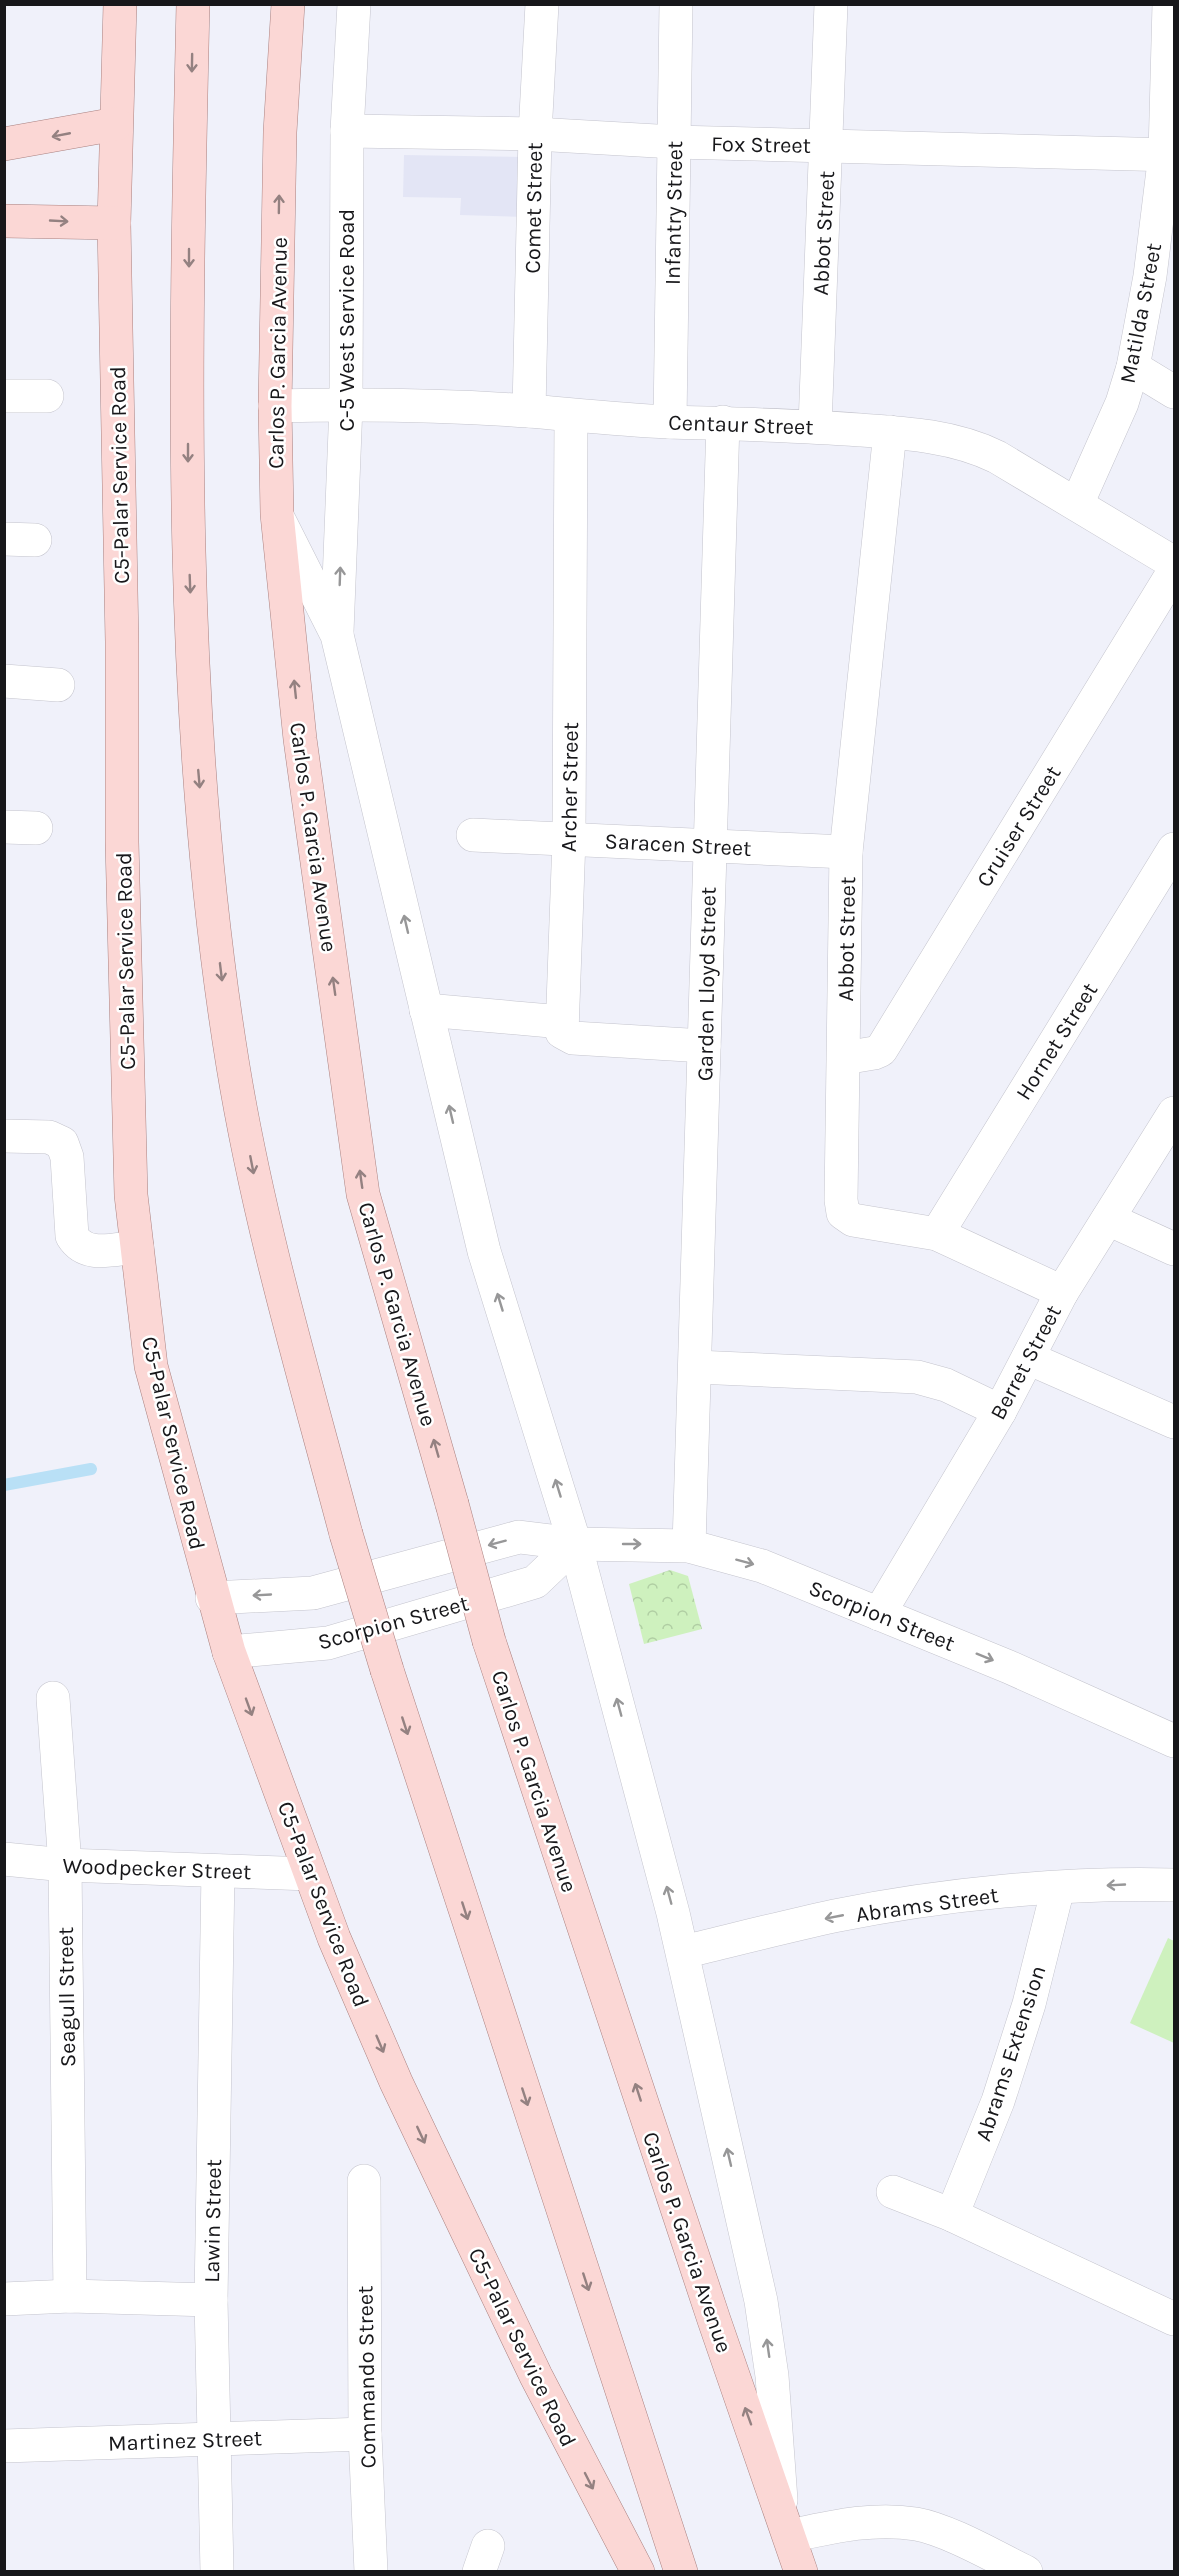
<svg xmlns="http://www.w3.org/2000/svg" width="1179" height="2576" viewBox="0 0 1179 2576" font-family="Karla,sans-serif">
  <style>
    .built { fill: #e3e5f5 }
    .forest { fill: url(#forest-crowns) }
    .garden { fill: #cef1be }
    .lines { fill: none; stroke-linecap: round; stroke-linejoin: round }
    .stream { stroke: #b9e0f6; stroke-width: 12 }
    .minor-casing { stroke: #c4c4cd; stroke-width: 34 }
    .major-casing { stroke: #aa8281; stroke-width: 34 }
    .minor { stroke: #fff; stroke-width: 33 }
    .major { stroke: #fbd7d5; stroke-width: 33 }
    .major-bridge-casing { stroke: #aa8281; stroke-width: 34; stroke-linecap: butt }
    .major-bridge { stroke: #fbd7d5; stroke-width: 33 }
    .oneway { stroke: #948181 }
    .oneway2 { stroke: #979798 }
    .labels { text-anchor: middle; stroke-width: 5; stroke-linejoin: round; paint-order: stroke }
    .street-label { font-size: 22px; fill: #17171a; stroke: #fff }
  </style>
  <defs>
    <pattern id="forest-crowns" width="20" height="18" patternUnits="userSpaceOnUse" patternTransform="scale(1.5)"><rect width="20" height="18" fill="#cef1be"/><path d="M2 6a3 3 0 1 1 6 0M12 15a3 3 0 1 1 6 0" fill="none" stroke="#b0cea3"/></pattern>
  </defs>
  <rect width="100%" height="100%" fill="#f0f1fa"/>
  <path class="built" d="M404,155l123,2 -1,60 -66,-2 1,-17 -58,-1z"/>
  <path class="forest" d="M670,1570l18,6 14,53 -58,15 -15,-60z"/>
  <path class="garden" d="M1168,1938l6,3v102l-44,-20z"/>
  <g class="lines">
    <path class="stream" d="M4,1485l87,-16"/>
    <g class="minor-casing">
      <g id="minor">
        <path d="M347,131l188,3 139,8 500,13"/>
        <path d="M1133,367l41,25"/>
        <path d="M4,396h43"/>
        <path d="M275,406c84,-2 170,-1 254,5 47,4 93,9 140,11 64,2 127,3 191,8 46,3 95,6 137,27l177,106"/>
        <path d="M529,411l6,-277 7,-130"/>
        <path d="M571,416l-2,423 -7,193 11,6 131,8"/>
        <path d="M670,422l6,-418"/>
        <path d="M815,426l16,-422"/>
        <path d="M890,432l-44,420 -5,348 2,13 10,7 84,14 125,58"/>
        <path d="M1077,504l45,-101 11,-36 17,-91 15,-122 4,-150"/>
        <path d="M278,518l59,117 147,616 91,293 98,369 88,388 11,75 9,124"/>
        <path d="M4,539l31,1"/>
        <path d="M337,632l9,-227 1,-274 7,-127"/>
        <path d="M4,681l54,4"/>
        <path d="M4,827l32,1"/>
        <path d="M473,835l373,17"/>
        <path d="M426,1010l136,12"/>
        <path d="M844,1058l30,-5 7,-3 293,-479"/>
        <path d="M4,1136l45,1 13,6 5,14 5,79c14,23 41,13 65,11"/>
        <path d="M1108,1219l66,30"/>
        <path d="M937,1234l237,-385"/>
        <path d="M1028,1358l146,64"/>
        <path d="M696,1367l221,10 29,8 54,26"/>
        <path d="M689,1546l34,-1124"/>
        <path d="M212,1598l101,-5 206,-56 56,7 114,2 73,20 247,101 165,74"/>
        <path d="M879,1614l121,-203 62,-119 112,-179"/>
        <path d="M229,1652l99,-9 207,-61 40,-38"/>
        <path d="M53,1698l12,167 5,431"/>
        <path d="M4,1859l61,6 245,9"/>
        <path d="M683,1952c50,-12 101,-25 151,-36 108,-22 231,-34 340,-31"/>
        <path d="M364,2181l1,253 6,138"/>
        <path d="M893,2192l59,23 222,104"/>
        <path d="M952,2215l46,-114 31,-97 29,-116"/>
        <path d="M4,2299l66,-3 141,4"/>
        <path d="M4,2446l361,-12"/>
        <path d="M790,2536c42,-9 83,-19 126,-12 33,6 79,33 110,48"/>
        <path d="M217,2572l-6,-272 7,-429"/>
        <path d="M479,2572l9,-26"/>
      </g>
    </g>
    <g class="major-casing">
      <g id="major">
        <path d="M120,4l-6,219 8,419v200l9,353 20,171 78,286 105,286 62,144 58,122 82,172 102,196"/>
        <path d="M193,4c-8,354 -17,712 40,1062 26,159 72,313 113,468"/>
        <path d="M288,4l-8,128 -5,274 2,108 23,225 63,455 89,310"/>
        <path d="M4,144l112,-20"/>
        <path d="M4,221l110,2"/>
        <path d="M489,1641l225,679 87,252"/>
        <path d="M387,1670l294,902"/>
      </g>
    </g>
    <use href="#minor" class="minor"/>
    <use href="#major" class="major"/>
    <g class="major-bridge-casing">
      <g id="major-bridge">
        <path d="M452,1504l37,137"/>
        <path d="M346,1534l41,136"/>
      </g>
    </g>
    <use href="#major-bridge" class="major-bridge"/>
  </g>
  <defs><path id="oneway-shaft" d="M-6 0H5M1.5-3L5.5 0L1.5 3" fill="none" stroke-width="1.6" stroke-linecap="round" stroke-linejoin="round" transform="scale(1.5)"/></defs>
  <g class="oneway">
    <use href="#oneway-shaft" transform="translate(192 63) rotate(91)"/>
    <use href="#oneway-shaft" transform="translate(61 135) rotate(169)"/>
    <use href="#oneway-shaft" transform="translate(279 204) rotate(-89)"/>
    <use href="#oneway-shaft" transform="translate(59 221) rotate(3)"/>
    <use href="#oneway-shaft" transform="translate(189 258) rotate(90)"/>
    <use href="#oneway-shaft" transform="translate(188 453) rotate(90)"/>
    <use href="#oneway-shaft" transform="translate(190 584) rotate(88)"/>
    <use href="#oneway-shaft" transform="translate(295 689) rotate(-96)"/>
    <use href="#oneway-shaft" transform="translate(199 779) rotate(85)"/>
    <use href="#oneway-shaft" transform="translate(221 972) rotate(83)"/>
    <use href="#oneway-shaft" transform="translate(334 986) rotate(-98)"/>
    <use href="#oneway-shaft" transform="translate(252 1165) rotate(79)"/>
    <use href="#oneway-shaft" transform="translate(361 1179) rotate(-98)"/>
    <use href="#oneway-shaft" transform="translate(436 1448) rotate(-106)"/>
    <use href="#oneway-shaft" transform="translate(249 1707) rotate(70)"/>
    <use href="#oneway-shaft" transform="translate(405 1726) rotate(72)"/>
    <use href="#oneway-shaft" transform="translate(465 1911) rotate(72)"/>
    <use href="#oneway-shaft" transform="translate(380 2044) rotate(67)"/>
    <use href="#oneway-shaft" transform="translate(638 2092) rotate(-108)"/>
    <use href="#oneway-shaft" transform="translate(525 2097) rotate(72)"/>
    <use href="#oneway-shaft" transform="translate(421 2135) rotate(65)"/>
    <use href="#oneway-shaft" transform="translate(586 2282) rotate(72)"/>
    <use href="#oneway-shaft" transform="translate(748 2416) rotate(-110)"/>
    <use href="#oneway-shaft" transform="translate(589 2481) rotate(63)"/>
  </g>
  <g class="oneway2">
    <use href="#oneway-shaft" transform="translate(340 576) rotate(-88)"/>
    <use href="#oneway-shaft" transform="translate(406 924) rotate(-103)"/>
    <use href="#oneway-shaft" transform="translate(451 1114) rotate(-103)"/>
    <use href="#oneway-shaft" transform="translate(500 1302) rotate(-107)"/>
    <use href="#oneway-shaft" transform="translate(558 1488) rotate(-107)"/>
    <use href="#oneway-shaft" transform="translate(497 1543) rotate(165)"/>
    <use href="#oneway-shaft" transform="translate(632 1544)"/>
    <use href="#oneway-shaft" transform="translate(745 1562) rotate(15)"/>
    <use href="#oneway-shaft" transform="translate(262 1595) rotate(177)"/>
    <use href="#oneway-shaft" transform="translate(985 1657) rotate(22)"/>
    <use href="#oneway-shaft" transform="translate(619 1707) rotate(-105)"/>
    <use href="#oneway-shaft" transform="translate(1116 1885) rotate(177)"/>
    <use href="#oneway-shaft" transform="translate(669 1895) rotate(-105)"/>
    <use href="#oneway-shaft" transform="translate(834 1917) rotate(169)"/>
    <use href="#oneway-shaft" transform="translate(729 2157) rotate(-103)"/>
    <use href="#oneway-shaft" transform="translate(768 2348) rotate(-98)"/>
  </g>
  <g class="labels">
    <g class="street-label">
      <text transform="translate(761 144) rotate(1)" y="8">Fox Street</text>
      <text transform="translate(533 208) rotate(-89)" y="8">Comet Street</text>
      <text transform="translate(673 213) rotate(-89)" y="8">Infantry Street</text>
      <text transform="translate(823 233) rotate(-87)" y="8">Abbot Street</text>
      <text transform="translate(1140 313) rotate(-79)" y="8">Matilda Street</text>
      <text transform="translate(346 320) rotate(-90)" y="8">C-5 West Service Road</text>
      <text transform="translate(277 353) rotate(-89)" y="8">Carlos P. Garcia Avenue</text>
      <text transform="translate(741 424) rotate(2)" y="8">Centaur Street</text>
      <text transform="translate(119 475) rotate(-91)" y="8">C5-Palar Service Road</text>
      <text transform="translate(569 787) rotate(-89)" y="8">Archer Street</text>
      <text transform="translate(1018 826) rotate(-58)" y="8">Cruiser Street</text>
      <text transform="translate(314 837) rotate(82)" y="8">Carlos P. Garcia Avenue</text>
      <text transform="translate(678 844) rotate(3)" y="8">Saracen Street</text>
      <text transform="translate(846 939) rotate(-89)" y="8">Abbot Street</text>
      <text transform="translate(125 961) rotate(-91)" y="8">C5-Palar Service Road</text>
      <text transform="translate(706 984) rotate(-89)" y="8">Garden Lloyd Street</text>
      <text transform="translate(1056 1041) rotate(-58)" y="8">Hornet Street</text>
      <text transform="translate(398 1314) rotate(74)" y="8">Carlos P. Garcia Avenue</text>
      <text transform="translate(1025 1362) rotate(-62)" y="8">Berret Street</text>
      <text transform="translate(174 1443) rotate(77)" y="8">C5-Palar Service Road</text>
      <text transform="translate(882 1615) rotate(22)" y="8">Scorpion Street</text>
      <text transform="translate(393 1622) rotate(-15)" y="8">Scorpion Street</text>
      <text transform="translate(535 1781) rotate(72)" y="8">Carlos P. Garcia Avenue</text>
      <text transform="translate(157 1868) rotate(2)" y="8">Woodpecker Street</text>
      <text transform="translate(324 1904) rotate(69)" y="8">C5-Palar Service Road</text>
      <text transform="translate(927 1904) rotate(-8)" y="8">Abrams Street</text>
      <text transform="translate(66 1997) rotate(-91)" y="8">Seagull Street</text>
      <text transform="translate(1010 2053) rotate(-72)" y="8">Abrams Extension</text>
      <text transform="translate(212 2221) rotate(-89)" y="8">Lawin Street</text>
      <text transform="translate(688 2242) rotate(71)" y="8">Carlos P. Garcia Avenue</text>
      <text transform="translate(523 2347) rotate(64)" y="8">C5-Palar Service Road</text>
      <text transform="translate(366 2377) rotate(-91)" y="8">Commando Street</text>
      <text transform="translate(185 2440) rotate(-2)" y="8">Martinez Street</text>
    </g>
  </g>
  <rect width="1179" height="2576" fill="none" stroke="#17171a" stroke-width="12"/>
</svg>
